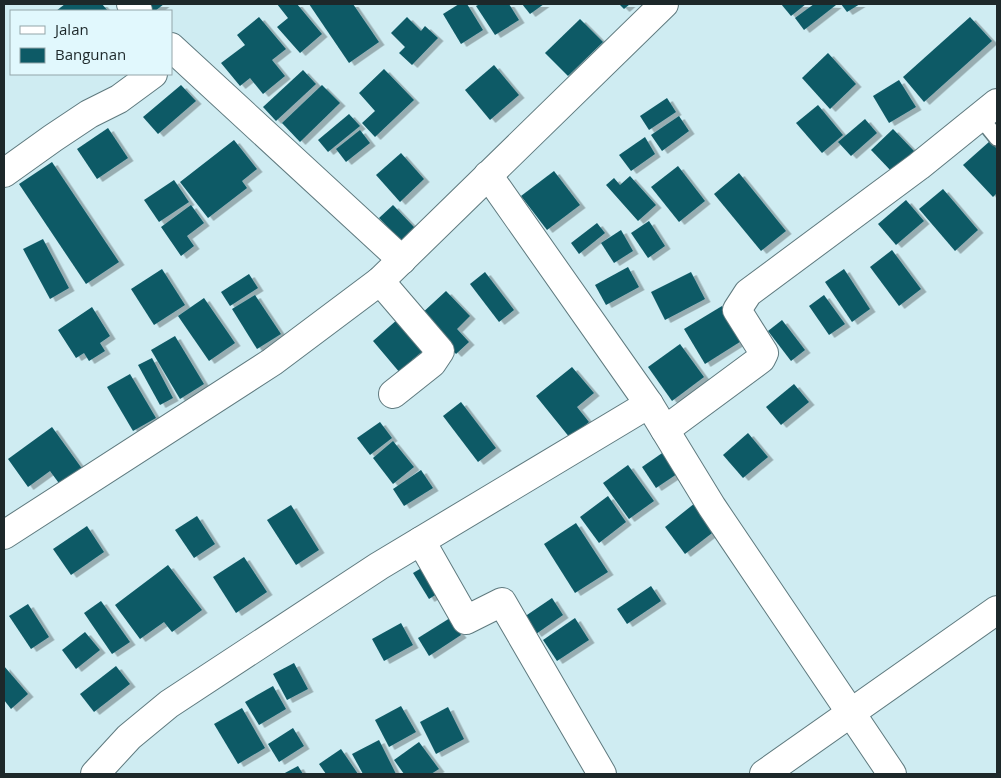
<svg xmlns="http://www.w3.org/2000/svg" width="1001" height="778" viewBox="0 0 1001 778" font-family="'Open Sans',sans-serif">
  <style>
    .building { fill: #0d5a66; filter: url(#shadow) }
    .lines { fill: none; stroke-linecap: round; stroke-linejoin: round }
    .lane-casing { stroke: #5f7a7f; stroke-width: 18 }
    .street-casing { stroke: #5f7a7f; stroke-width: 30 }
    .secondary-casing { stroke: #5f7a7f; stroke-width: 30 }
    .lane { stroke: #fff; stroke-width: 15 }
    .street { stroke: #fff; stroke-width: 28 }
    .secondary { stroke: #fff; stroke-width: 28 }
  </style>
  <defs>
    <filter id="shadow"><feDropShadow dx="5.5" dy="3" stdDeviation="0" flood-color="#0004"/></filter>
  </defs>
  <rect width="100%" height="100%" fill="#cfecf2"/>
  <g class="building">
    <path d="M65,4h37l6,7h-52z"/>
    <path d="M143,4h21l-9,7h-6z"/>
    <path d="M277,4h20l25,30 -22,19 -23,-26 11,-9z"/>
    <path d="M309,4h44l26,38 -30,21z"/>
    <path d="M459,4h8l16,26 -22,14 -18,-30z"/>
    <path d="M480,4h29l10,16 -24,15 -19,-29z"/>
    <path d="M522,4h22l-14,10z"/>
    <path d="M619,4h11l-6,5z"/>
    <path d="M781,4h25l-15,12z"/>
    <path d="M814,4l22,1 -32,25 -9,-12z"/>
    <path d="M841,4h19l-13,8z"/>
    <path d="M259,17l27,32 -14,11 13,16 -22,18 -13,-16 -10,8 -19,-23 24,-18 -8,-10z"/>
    <path d="M407,17l14,14 4,-5 13,12 -26,27 -13,-12 6,-6 -14,-14z"/>
    <path d="M970,17l22,24 -68,61 -21,-25z"/>
    <path d="M580,19l23,23 -35,34 -23,-23z"/>
    <path d="M828,53l28,31 -26,25 -28,-31z"/>
    <path d="M494,65l25,30 -29,25 -25,-30z"/>
    <path d="M384,69l30,31 -39,37 -13,-14 13,-12 -16,-18z"/>
    <path d="M303,70l13,14 -40,37 -13,-14z"/>
    <path d="M899,80l17,27 -27,16 -16,-27z"/>
    <path d="M181,85l15,16 -38,33 -15,-17z"/>
    <path d="M322,85l18,18 -40,39 -18,-19z"/>
    <path d="M667,98l9,14 -27,18 -9,-14z"/>
    <path d="M818,105l25,30 -21,18 -26,-30z"/>
    <path d="M349,114l11,12 -32,26 -10,-12z"/>
    <path d="M679,116l10,15 -27,20 -11,-16z"/>
    <path d="M865,119l12,14 -26,23 -13,-14z"/>
    <path d="M108,128l20,30 -31,21 -20,-30z"/>
    <path d="M893,129l22,23 -22,21 -22,-23z"/>
    <path d="M360,130l10,13 -24,19 -10,-13z"/>
    <path d="M645,137l10,17 -24,17 -12,-16z"/>
    <path d="M234,140l23,29 -15,12 5,7 -39,30 -28,-36z"/>
    <path d="M990,141l7,8v44l-4,4 -30,-32z"/>
    <path d="M401,153l23,26 -24,23 -24,-27z"/>
    <path d="M52,162l67,100 -33,22 -67,-100z"/>
    <path d="M678,166l27,35 -26,21 -28,-35z"/>
    <path d="M554,171l26,34 -33,25 -26,-34z"/>
    <path d="M739,173l47,58 -25,20 -47,-57z"/>
    <path d="M630,176l26,29 -18,16 -32,-36 8,-7 6,7z"/>
    <path d="M174,180l15,22 -30,20 -15,-22z"/>
    <path d="M943,189l35,41 -23,21 -36,-42z"/>
    <path d="M906,200l18,21 -28,24 -18,-21z"/>
    <path d="M191,205l13,18 -17,13 7,10 -13,10 -20,-29z"/>
    <path d="M393,205l22,23 -14,13 -22,-23z"/>
    <path d="M649,221l16,25 -17,12 -17,-25z"/>
    <path d="M597,223l8,10 -26,21 -8,-11z"/>
    <path d="M621,230l12,21 -19,12 -13,-20z"/>
    <path d="M43,239l26,49 -19,11 -27,-50z"/>
    <path d="M892,250l29,39 -22,17 -29,-39z"/>
    <path d="M628,267l11,20 -33,18 -11,-20z"/>
    <path d="M162,269l23,36 -31,20 -23,-36z"/>
    <path d="M844,269l26,40 -18,13 -27,-40z"/>
    <path d="M485,272l29,38 -15,12 -29,-38z"/>
    <path d="M691,272l14,27 -40,21 -14,-28z"/>
    <path d="M249,274l9,14 -28,18 -9,-14z"/>
    <path d="M446,291l24,25 -13,13 12,13 -13,12 -36,-39z"/>
    <path d="M255,295l26,39 -24,15 -25,-40z"/>
    <path d="M824,295l21,29 -16,11 -20,-29z"/>
    <path d="M204,298l31,45 -26,18 -31,-45z"/>
    <path d="M722,306l21,34 -38,24 -21,-35z"/>
    <path d="M92,307l18,29 -10,7 5,8 -16,10 -5,-8 -8,5 -18,-28z"/>
    <path d="M398,319l26,31 -12,10 7,9 -13,11 -33,-39z"/>
    <path d="M782,320l23,30 -14,11 -23,-30z"/>
    <path d="M175,336l29,48 -24,15 -29,-49z"/>
    <path d="M680,344l24,33 -32,24 -24,-34z"/>
    <path d="M152,358l21,40 -13,7 -22,-40z"/>
    <path d="M572,367l22,26 -17,14 12,15 -19,16 -34,-42z"/>
    <path d="M130,374l26,44 -23,13 -26,-44z"/>
    <path d="M794,384l15,18 -28,23 -15,-18z"/>
    <path d="M461,402l35,46 -18,14 -35,-46z"/>
    <path d="M380,422l12,16 -22,17 -13,-17z"/>
    <path d="M52,427l31,43 -22,16 -11,-15 -22,16 -20,-28z"/>
    <path d="M748,433l20,24 -25,21 -20,-23z"/>
    <path d="M393,441l21,26 -21,17 -20,-26z"/>
    <path d="M668,449l15,21 -27,18 -14,-21z"/>
    <path d="M628,465l26,36 -25,18 -26,-36z"/>
    <path d="M421,470l12,18 -29,18 -11,-17z"/>
    <path d="M608,496l18,26 -27,21 -19,-26z"/>
    <path d="M695,503l21,27 -31,24 -20,-27z"/>
    <path d="M291,505l28,45 -23,15 -29,-45z"/>
    <path d="M197,516l18,28 -21,14 -19,-28z"/>
    <path d="M576,523l32,49 -33,21 -31,-49z"/>
    <path d="M87,526l17,26 -33,23 -18,-26z"/>
    <path d="M244,557l23,35 -31,21 -23,-36z"/>
    <path d="M168,565l34,45 -30,22 -8,-10 -24,17 -25,-34z"/>
    <path d="M425,566l15,26 -11,7 -16,-26z"/>
    <path d="M651,586l10,15 -34,23 -10,-15z"/>
    <path d="M552,598l11,17 -27,19 -12,-17z"/>
    <path d="M101,601l29,41 -18,12 -28,-41z"/>
    <path d="M28,604l21,33 -18,12 -22,-33z"/>
    <path d="M450,618l11,17 -32,21 -11,-18z"/>
    <path d="M575,618l14,22 -32,21 -14,-21z"/>
    <path d="M401,623l12,22 -29,16 -12,-22z"/>
    <path d="M85,632l15,18 -24,19 -14,-19z"/>
    <path d="M294,663l14,26 -21,11 -14,-26z"/>
    <path d="M4,666l24,28 -17,15 -7,-9z"/>
    <path d="M116,666l14,18 -36,28 -14,-18z"/>
    <path d="M273,686l13,23 -27,16 -14,-23z"/>
    <path d="M401,706l15,26 -27,15 -14,-27z"/>
    <path d="M448,707l16,32 -28,15 -16,-32z"/>
    <path d="M242,708l23,40 -27,16 -24,-40z"/>
    <path d="M293,728l11,18 -25,16 -11,-18z"/>
    <path d="M379,740l17,34h-33l-11,-20z"/>
    <path d="M419,742l20,27 -8,5h-27l-10,-14z"/>
    <path d="M341,749l17,25h-32l-7,-10z"/>
    <path d="M298,766l5,8h-20z"/>
  </g>
  <g class="lines">
    <g class="lane-casing">
      <path id="lane" d="M980,117l17,21"/>
    </g>
    <g class="street-casing">
      <g id="street">
        <path d="M131,4l7,7"/>
        <path d="M171,47l231,213"/>
        <path d="M4,173l49,-35 36,-24 30,-15 34,-25"/>
        <path d="M488,175l161,229 63,103 180,267"/>
        <path d="M380,281l60,70 -8,12 -39,31"/>
        <path d="M665,430l96,-71 3,-6 -27,-43 11,-17 171,-127 78,-63"/>
        <path d="M421,541l45,79 36,-18 100,172"/>
        <path d="M95,774l34,-37 40,-33 210,-138 270,-162"/>
        <path d="M764,774l233,-164"/>
      </g>
    </g>
    <g class="secondary-casing">
      <path id="secondary" d="M4,535l268,-173 108,-81 284,-277"/>
    </g>
    <use href="#lane" class="lane"/>
    <use href="#street" class="street"/>
    <use href="#secondary" class="secondary"/>
  </g>
  <rect width="1001" height="778" fill="none" stroke="#1d282a" stroke-width="10"/>
  <rect x="10" y="10" width="162" height="65" fill="#e1f8fd" stroke="#93a5a9"/>
  <rect x="20" y="26" width="25" height="8" fill="#ffffff" stroke="#93a5a9"/>
  <text x="55" y="35" font-size="15" fill="#1d282a">Jalan</text>
  <rect x="20" y="48" width="25" height="15" fill="#0d5a66" stroke="#93a5a9"/>
  <text x="55" y="60" font-size="15" fill="#1d282a">Bangunan</text>
</svg>
